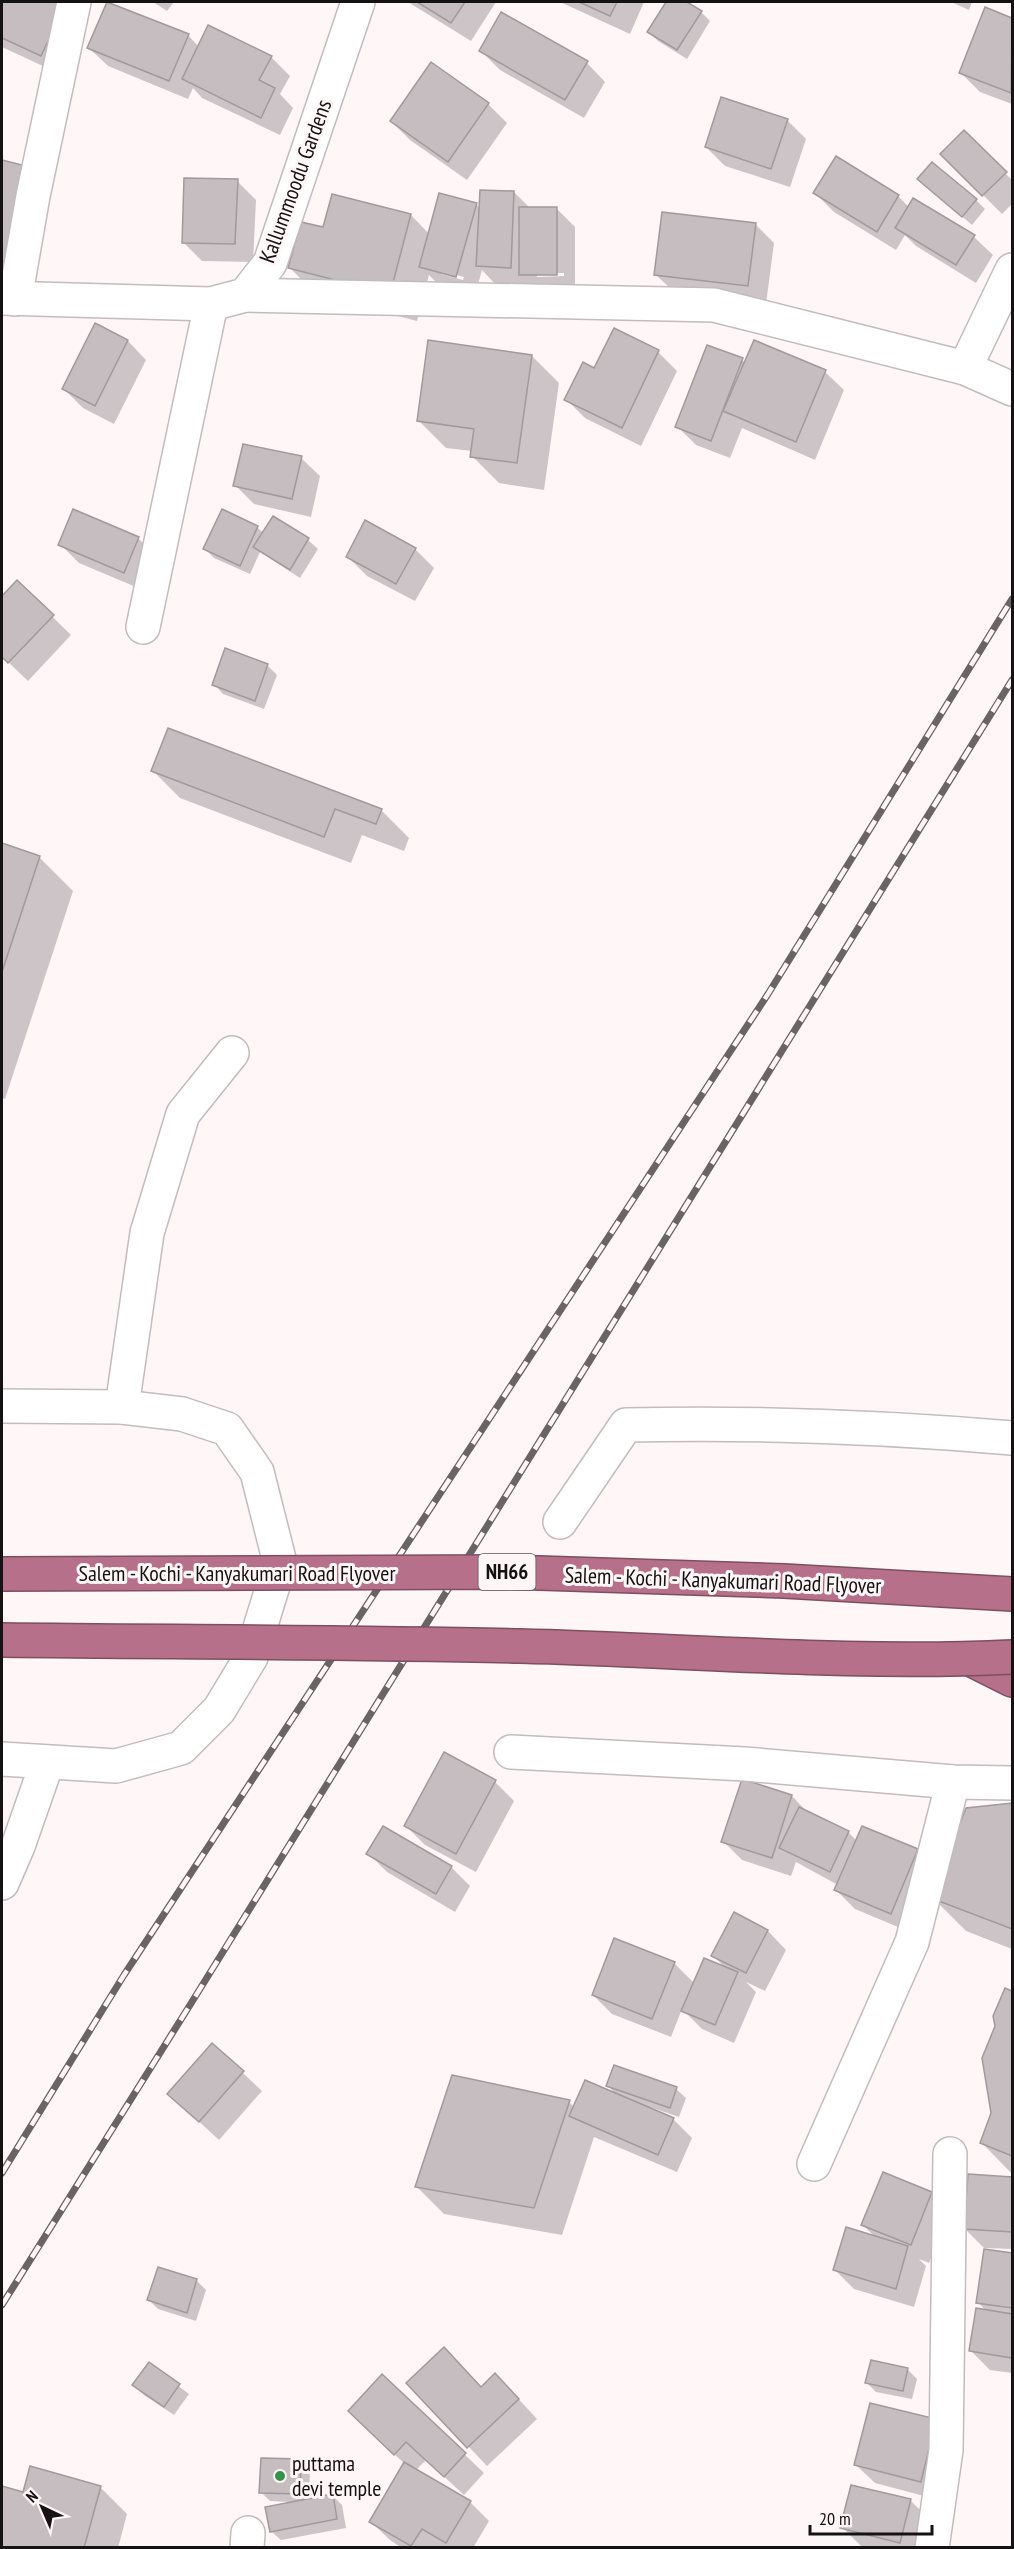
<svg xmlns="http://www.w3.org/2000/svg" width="1014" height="2549" viewBox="0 0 1014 2549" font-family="'PT Sans Narrow',sans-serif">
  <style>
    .shadow { fill: #0003; fill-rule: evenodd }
    .building { fill: #c6bdc0; stroke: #a1999b; stroke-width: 1.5 }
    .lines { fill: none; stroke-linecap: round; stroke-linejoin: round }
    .street-casing { stroke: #c3bbbd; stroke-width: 36 }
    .secondary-casing { stroke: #c3bbbd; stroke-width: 36 }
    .highway-casing { stroke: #7e4f60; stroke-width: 36 }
    .street { stroke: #fff; stroke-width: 33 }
    .secondary { stroke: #fff; stroke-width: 33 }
    .highway { stroke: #b6708a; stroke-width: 33 }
    .rail-casing { stroke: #696465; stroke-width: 7 }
    .rail { stroke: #fff6f8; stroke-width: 4.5; stroke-dasharray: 14; stroke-linecap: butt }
    .highway-bridge-casing { stroke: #7e4f60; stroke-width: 36; stroke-linecap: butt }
    .highway-bridge { stroke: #b6708a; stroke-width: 33 }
    .poi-dot { fill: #349346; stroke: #fff6f8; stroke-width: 2 }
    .labels { text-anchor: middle; stroke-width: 6; stroke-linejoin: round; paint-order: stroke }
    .shield { fill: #fff6f8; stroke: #5b5658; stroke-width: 1.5 }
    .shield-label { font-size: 21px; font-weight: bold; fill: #151213 }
    .street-label { font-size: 22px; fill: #151213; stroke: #fff6f8 }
    .poi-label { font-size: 22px; fill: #151213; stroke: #fff6f8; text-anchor: start }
  </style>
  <rect width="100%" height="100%" fill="#fff6f8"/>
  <g class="shadow">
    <path d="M2,2h64l-6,72 -58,-27z"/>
    <path d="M153,2h21l-7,9z"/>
    <path d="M408,2h88l-25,39z"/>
    <path d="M560,2h84l-14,32z"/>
    <path d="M668,2h16l17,10 9,9 -23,38 -29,-18 -9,-9z"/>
    <path d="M951,2h21l-3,8z"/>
    <path d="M986,9l26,10v85l-32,-12 -19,-19z"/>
    <path d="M188,35l11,12 72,10 19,19 -10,18 13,14 -13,27 -78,-37 -9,-10 -5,11 -80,-33 -19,-18z"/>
    <path d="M481,51l106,12 18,19 -21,36 -84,-48z"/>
    <path d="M488,104l19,19 -40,57 -57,-40 -19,-19z"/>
    <path d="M787,120l19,19 -16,48 -65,-21 -19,-19z"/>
    <path d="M964,132l48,48v24l-10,10 -60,-60z"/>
    <path d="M2,161l27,7 -27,130z"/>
    <path d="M237,181l19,19 -3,62 -51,-1 -19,-19z"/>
    <path d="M929,188l47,12 9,9 -13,16z"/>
    <path d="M514,192l16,16h26l19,19v66l-79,-8 -14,-15 -7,25 -36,-10 -10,-10 -12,46 -100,-26 -27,-27 34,-39 87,-14 18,19 47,-30 4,5zM441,271l23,6 -1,3 -22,-6zM564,273v3l-27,1v-3z"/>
    <path d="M815,193l83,3 11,11 65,30 19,18 -17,28 -60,-37 -11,-11 -9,15 -62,-38z"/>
    <path d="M755,224l19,19 -8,61 -91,-11 -19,-18z"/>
    <path d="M614,330l44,22 19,19 -36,75 -56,-28 -19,-19 29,-29z"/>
    <path d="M128,341l18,19 -32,64 -31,-16 -19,-19z"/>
    <path d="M755,342l70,30 19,18 -29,70 -73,-32 -12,30 -34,-13 -19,-19 65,-66 4,3z"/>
    <path d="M532,356l27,27 -15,107 -45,-7 -27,-27v-5l-26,-3 -27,-27z"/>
    <path d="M301,458l19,18 -9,41 -57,-13 -19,-19z"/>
    <path d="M273,518l35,22 10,9 -18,29 -40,-26 -10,22 -36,-16 -9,-9 52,-22 6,6z"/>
    <path d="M138,538l19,19 -14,33 -64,-27 -19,-19z"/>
    <path d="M415,549l19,19 -19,33 -48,-25 -19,-19z"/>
    <path d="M17,582l54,53 -43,46 -26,-25v-58z"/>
    <path d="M226,650l42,16 9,9 -13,34 -41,-15 -9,-10z"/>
    <path d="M168,730l214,81 27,27 -5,13 -42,-16 -11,28 -171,-65 -27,-27z"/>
    <path d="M2,845l37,12 34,34 -68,208 -3,-1z"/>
    <path d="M495,1782l19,19 -38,71 -51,-27 -19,-19z"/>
    <path d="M792,1796l16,17 40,19 9,9 6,-13 55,23 18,19 -26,62 -55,-23 -19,-19 2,-5 -42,-23 -5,14 -49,-16 -19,-19z"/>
    <path d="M1012,1804v145l-46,-18 -34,-34 36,-88z"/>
    <path d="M383,1828l69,40 18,18 -15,26 -68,-40 -19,-19z"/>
    <path d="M734,1914l34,17 18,19 -21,41 -19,-9 10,10 -22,51 -32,-14 -20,-20 -11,28 -59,-23 -19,-19 81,-32 20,20 32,-14 -13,-14z"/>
    <path d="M1006,1990l6,3v181l-30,-31 11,-29 3,-88z"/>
    <path d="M213,2045l49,46 -43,49 -50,-46z"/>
    <path d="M608,2086l68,3 10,9 -7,19 -29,-10 -1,2 24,10 19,19 -15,34 -83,-35 -32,98 -118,-21 -27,-27 152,-85 5,5 44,-11z"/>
    <path d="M969,2176l43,3v70l-28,-1 -19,-19z"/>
    <path d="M931,2193l19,19 -21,51 -10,-4 7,7 -12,41 -60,-18 -19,-19 41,-32 -13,-13z"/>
    <path d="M985,2251l27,4v118l-22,-3 -19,-19 15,-40 -8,-9z"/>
    <path d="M196,2280l10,10 -10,31 -38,-12 -9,-9z"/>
    <path d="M149,2364l40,30 -15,21 -30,-20 -10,-10z"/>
    <path d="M907,2369l10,10 -5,20 -36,-7 -9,-9z"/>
    <path d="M382,2376l102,97 -20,22 -38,-35 -10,10 54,32 19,19 -16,27h-71l-12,-8 -19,-18 34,-58 -37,-34z"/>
    <path d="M408,2383l74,5 32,6 23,25 -50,47z"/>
    <path d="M936,2421l3,79 -64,-17 -19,-18z"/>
    <path d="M301,2461l9,9 -1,30 24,-4 9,9 4,23 -65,12 -10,-9 19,-29 -20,-1 -9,-9z"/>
    <path d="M2,2487l22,7 76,-7 27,27 -9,34h-116z"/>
    <path d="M852,2487l59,14 19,19 -8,28 -61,-2 -19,-19z"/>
  </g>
  <g class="building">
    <path d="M2,2h64l-25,54 -39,-18z"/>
    <path d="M107,2l82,32 -20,47 -82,-33z"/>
    <path d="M417,2h48l-14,21z"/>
    <path d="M579,2h38l-7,14z"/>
    <path d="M666,2h21l15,9 -25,39 -30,-18z"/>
    <path d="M985,7l27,11 -1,75 -52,-20z"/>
    <path d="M501,12l87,49 -23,39 -86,-49z"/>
    <path d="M208,25l64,31 -13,24 16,8 -14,30 -79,-39z"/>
    <path d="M431,62l58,41 -41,59 -58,-41z"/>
    <path d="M721,97l67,22 -17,50 -66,-22z"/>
    <path d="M964,130l43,42 -25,24 -42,-42z"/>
    <path d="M836,156l63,39 -22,37 -64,-39z"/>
    <path d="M2,160l28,7 -28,117z"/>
    <path d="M932,162l45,37 -15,18 -45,-38z"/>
    <path d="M184,178l54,1 -3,65 -53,-1z"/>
    <path d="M480,190l34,1 -3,77 -35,-2z"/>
    <path d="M439,193l38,10 -21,74 -37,-10z"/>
    <path d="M332,194l79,20 -21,80 -102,-26 13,-46 22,5z"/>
    <path d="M913,198l62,37 -19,30 -61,-37z"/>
    <rect x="519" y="207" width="38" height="68"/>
    <path d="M662,212l94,11 -8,63 -94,-11z"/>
    <path d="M95,323l33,17 -33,66 -33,-17z"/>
    <path d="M614,328l45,22 -37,78 -58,-28 19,-38 11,6z"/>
    <path d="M428,340l104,15 -15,108 -47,-6 4,-28 -57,-8z"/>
    <path d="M754,340l72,30 -30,72 -73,-31z"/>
    <path d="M707,345l36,13 -32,83 -36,-14z"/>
    <path d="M243,444l59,12 -10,43 -59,-13z"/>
    <path d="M73,509l66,28 -15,36 -66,-28z"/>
    <path d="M222,509l36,17 -18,40 -37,-17z"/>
    <path d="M273,516l36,22 -19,32 -37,-23z"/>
    <path d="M365,520l51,28 -20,36 -50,-27z"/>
    <path d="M17,580l37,35 -46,48 -6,-6v-61z"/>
    <path d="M225,648l43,16 -13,37 -43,-16z"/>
    <path d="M168,728l214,81 -6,15 -41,-15 -11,28 -173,-66z"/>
    <path d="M2,843l38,13 -38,116z"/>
    <path d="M444,1752l52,28 -40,74 -52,-28z"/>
    <path d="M742,1779l50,16 -20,63 -51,-16z"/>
    <path d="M1012,1803v126l-81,-31 35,-90z"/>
    <path d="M799,1807l50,24 -19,41 -51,-24z"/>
    <path d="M383,1826l69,40 -16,28 -70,-40z"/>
    <path d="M862,1826l56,23 -27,65 -57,-24z"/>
    <path d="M734,1912l34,18 -22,43 -35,-17z"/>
    <path d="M614,1938l61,24 -23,57 -60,-24z"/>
    <path d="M704,1958l34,14 -23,53 -34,-14z"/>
    <path d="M1005,1988l7,3v165l-32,-13 11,-30 -9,-55 13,-32 -2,-10z"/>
    <path d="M212,2043l32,28 -45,51 -32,-28z"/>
    <path d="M614,2065l63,22 -7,21 -64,-22z"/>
    <path d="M452,2075l118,25 -36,108 -119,-21z"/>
    <path d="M585,2080l89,38 -16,37 -89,-39z"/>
    <path d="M883,2172l49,20 -21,53 -50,-20z"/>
    <path d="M968,2174l44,3v55l-48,-3z"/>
    <path d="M846,2227l62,19 -12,43 -63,-19z"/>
    <path d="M984,2249l28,4v55l-36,-5z"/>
    <path d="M158,2267l39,12 -10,34 -40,-13z"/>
    <path d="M976,2308l36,6v44l-43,-7z"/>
    <path d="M444,2347l37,40 14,-14 24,26 -52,49 -61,-65z"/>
    <path d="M871,2360l37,8 -5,23 -38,-8z"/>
    <path d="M149,2362l31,22 -16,23 -32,-22z"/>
    <path d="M382,2374l84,79 -22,24 -38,-35 -12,13 -46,-44z"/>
    <path d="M870,2403l66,16 -15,63 -67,-17z"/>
    <path d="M261,2458l40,1 -1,35 -41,-1z"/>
    <path d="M404,2462l67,39 -25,42 -24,-14 -11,17 -42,-24z"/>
    <path d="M30,2466l71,20 -17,62h-82v-62l21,6z"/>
    <path d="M851,2485l60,14 -11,44 -60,-15z"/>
    <path d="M333,2494l4,25 -67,13 -5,-25z"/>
  </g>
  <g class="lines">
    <g class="street-casing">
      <g id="street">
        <path d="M245,295l469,10 251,63 47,21"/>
        <path d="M2,298l209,6 34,-9 25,-32 88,-261"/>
        <path d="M15,299l18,-103 41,-194"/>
        <path d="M965,368l47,-98"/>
        <path d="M143,627l68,-323"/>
        <path d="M122,1407l25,-174 36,-119 49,-61"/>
        <path d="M560,1522l66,-97c129,-3 258,2 386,13"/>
        <path d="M511,1752l234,12 208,18 59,1"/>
        <path d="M2,1883l16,-37 29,-83"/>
        <path d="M814,2164l98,-222 41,-160"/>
        <path d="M247,2548l1,-15"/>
        <path d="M932,2548l14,-98 4,-296"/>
      </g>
    </g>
    <g class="secondary-casing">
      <path id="secondary" d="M2,1406l120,1 60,7 45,15 30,43 23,91 -29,94 -32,53 -38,38 -65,18 -114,-7"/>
    </g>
    <g class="highway-casing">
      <path id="highway" d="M970,1659l42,21"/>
    </g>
    <use href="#street" class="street"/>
    <use href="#secondary" class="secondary"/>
    <use href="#highway" class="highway"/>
    <g class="rail-casing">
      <g id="rail">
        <path d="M2,2173l122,-198 644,-981 244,-395"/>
        <path d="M2,2305l188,-300 822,-1325"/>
      </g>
    </g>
    <use href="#rail" class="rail"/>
    <g class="highway-bridge-casing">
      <g id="highway-bridge">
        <path d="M2,1574l503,-2 279,9 228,13"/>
        <path d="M2,1640c172,2 345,2 518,6 164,4 328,19 492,11"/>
      </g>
    </g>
    <use href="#highway-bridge" class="highway-bridge"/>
  </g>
  <circle class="poi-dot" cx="280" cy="2476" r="6"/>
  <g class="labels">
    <rect class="shield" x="478.5" y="1554" width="57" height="36" rx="4.5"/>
    <g class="shield-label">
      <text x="507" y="1579">NH66</text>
    </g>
    <g class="street-label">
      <text transform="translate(295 181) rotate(-70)" y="8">Kallummoodu Gardens</text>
      <text x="237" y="1581">Salem - Kochi - Kanyakumari Road Flyover</text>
      <text transform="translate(723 1580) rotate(2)" y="8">Salem - Kochi - Kanyakumari Road Flyover</text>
    </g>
    <g class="poi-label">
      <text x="292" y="2471">puttama<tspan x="292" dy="25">devi temple</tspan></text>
    </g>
  </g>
  <rect width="1014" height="2549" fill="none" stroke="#151213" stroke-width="6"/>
  <g transform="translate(42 2507) rotate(316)" stroke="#fff6f8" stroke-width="4.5" paint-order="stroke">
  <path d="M0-4.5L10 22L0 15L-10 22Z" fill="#151213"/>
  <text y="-9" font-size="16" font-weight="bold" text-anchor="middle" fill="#151213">N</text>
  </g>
  <path d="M810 2525v9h122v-9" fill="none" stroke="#151213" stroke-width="3"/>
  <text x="819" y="2525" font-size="18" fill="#151213" stroke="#fff6f8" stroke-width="4.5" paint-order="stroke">20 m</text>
</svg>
